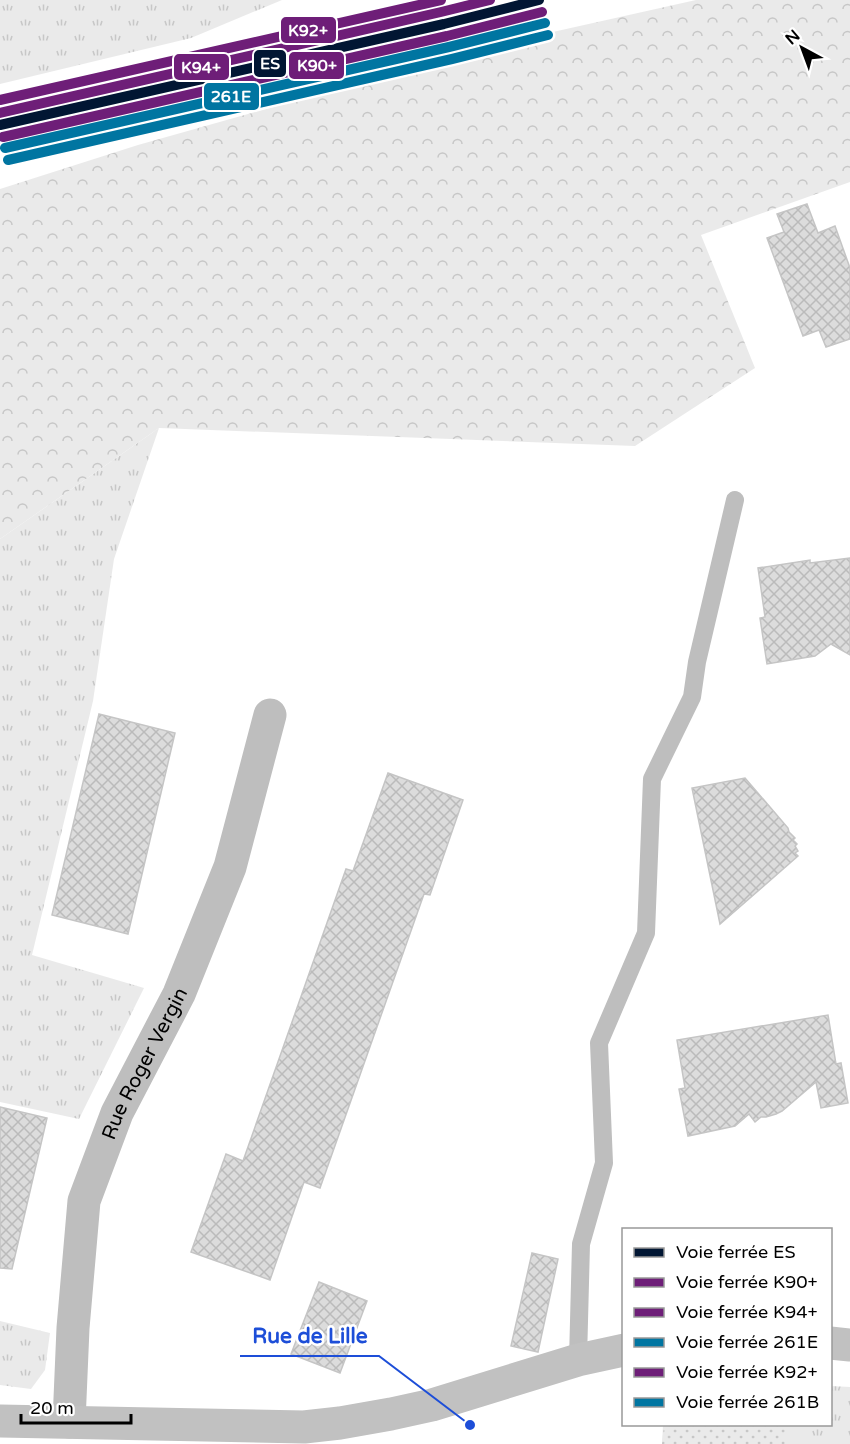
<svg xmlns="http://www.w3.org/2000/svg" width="850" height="1444" viewBox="0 0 850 1444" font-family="'Varela Round',sans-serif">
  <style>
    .grass { fill: url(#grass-tufts) }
    .forest { fill: url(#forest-crowns) }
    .garden { fill: url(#garden-dots) }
    .building { fill: url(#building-cross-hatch); stroke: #c5c5c5; stroke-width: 1.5 }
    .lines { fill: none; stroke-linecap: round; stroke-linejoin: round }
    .lane { stroke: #bebebe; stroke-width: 18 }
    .street { stroke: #bebebe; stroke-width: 33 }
    .secondary { stroke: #c1c1c1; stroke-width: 33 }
    .rail-1-casing { stroke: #fff; stroke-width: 15 }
    .rail-2-casing { stroke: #fff; stroke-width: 15 }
    .rail-3-casing { stroke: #fff; stroke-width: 15 }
    .rail-4-casing { stroke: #fff; stroke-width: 15 }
    .rail-5-casing { stroke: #fff; stroke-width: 15 }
    .rail-6-casing { stroke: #fff; stroke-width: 15 }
    .rail-1 { stroke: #011633; stroke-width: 10 }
    .rail-2 { stroke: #6e1e78; stroke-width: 10 }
    .rail-3 { stroke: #6e1e78; stroke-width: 10 }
    .rail-4 { stroke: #0075a1; stroke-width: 10 }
    .rail-5 { stroke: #6e1e78; stroke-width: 10 }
    .rail-6 { stroke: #0075a1; stroke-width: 10 }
    .labels { text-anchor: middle; stroke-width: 5; stroke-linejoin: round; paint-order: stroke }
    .street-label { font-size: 20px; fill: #000; stroke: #fff }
    .leader { fill: none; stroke: #1d4ed8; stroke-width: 2 }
    .callout-dot { fill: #1d4ed8; stroke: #fff; stroke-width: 2 }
    .callout-label { font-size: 21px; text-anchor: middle; font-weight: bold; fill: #1d4ed8; stroke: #fff; stroke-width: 5; stroke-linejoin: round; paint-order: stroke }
    .line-badge { stroke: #fff; stroke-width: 2 }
    .badge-label { font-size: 16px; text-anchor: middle; font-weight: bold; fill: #fff }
  </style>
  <defs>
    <pattern id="grass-tufts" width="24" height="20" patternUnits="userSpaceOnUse" patternTransform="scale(1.5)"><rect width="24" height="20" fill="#eaeaea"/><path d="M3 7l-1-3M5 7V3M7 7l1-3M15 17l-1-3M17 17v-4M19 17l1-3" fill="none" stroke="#c7c7c7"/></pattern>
    <pattern id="forest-crowns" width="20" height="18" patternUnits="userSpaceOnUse" patternTransform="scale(1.5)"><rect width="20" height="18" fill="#eaeaea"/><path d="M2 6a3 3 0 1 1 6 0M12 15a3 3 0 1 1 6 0" fill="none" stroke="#c7c7c7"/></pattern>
    <pattern id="garden-dots" width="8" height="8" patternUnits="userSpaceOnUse" patternTransform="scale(1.5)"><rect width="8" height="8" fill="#eaeaea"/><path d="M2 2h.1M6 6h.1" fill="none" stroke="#c7c7c7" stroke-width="1.8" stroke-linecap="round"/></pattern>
    <pattern id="building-cross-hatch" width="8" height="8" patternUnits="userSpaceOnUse" patternTransform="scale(1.5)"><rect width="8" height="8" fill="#dcdcdc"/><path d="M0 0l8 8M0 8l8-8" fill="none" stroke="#bbb"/></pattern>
  </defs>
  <rect width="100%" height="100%" fill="#fff"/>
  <g class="grass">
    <path d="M0,0h282l-91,38 -191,46z"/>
    <path d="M159,428l-45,131 -21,142 -61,254 112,33 -65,131 -79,-17v-563z"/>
    <path d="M0,1321l50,12 -5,37 -14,19 -31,-4z"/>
    <path d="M831,1386l19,1v57h-188l1,-19 167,-1z"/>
  </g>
  <path class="forest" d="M696,0h154v182l-149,53 54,133 -120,78 -476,-18 -159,111v-350l138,-44 352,-99z"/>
  <path class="garden" d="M664,1425h124l-2,19h-124z"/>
  <g class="building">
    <path d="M807,204l11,29 17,-7 15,42v71l-24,8 -7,-17 -16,6 -36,-98 17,-6 -7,-18z"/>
    <path d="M850,558v97l-19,-11 -16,12 -48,8 -7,-46 5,-1 -7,-49 52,-8v3z"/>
    <path d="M99,714l76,19 -47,201 -76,-19z"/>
    <path d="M388,773l75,27 -33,95 -6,-1 -104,294 -16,-6 -34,98 -79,-28 35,-98 17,7 103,-292 7,2z"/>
    <path d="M745,778l43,50 1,4 6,6 -2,2 4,4 -2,2 3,5 -3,2 3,3 -78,68 -28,-136z"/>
    <path d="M828,1015l8,49 5,-1 7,40 -27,5 -5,-26 -34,29 -6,3 -10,3h-5l-6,5 -6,-8 -14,12 -47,10 -9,-47 6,-1 -8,-48z"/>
    <path d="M0,1107l47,11 -35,151 -12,-1z"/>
    <path d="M532,1253l26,6 -20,93 -27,-6z"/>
    <path d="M319,1282l48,19 -27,72 -49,-19z"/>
  </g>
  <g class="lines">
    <path class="lane" d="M578,1360l3,-116 23,-81 -5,-120 47,-110 6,-154 40,-82 5,-35 38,-162"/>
    <path class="street" id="s1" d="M69,1422l4,-94 11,-127 33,-88 62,-119 51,-127 40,-152"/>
    <g class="secondary">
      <path d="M830,1343l20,2"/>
      <path d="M0,1421l304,6 36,-4 51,-9 41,-9 146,-45 46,-10"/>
    </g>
    <g class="rail-1-casing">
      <path id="rail-1" d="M0,125l444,-101 95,-24"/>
    </g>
    <g class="rail-2-casing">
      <path id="rail-2" d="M3,137l444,-101 95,-24"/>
    </g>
    <g class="rail-3-casing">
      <path id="rail-3" d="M0,113l441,-101 49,-12"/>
    </g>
    <g class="rail-4-casing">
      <path id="rail-4" d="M5,148l444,-101 96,-24"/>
    </g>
    <g class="rail-5-casing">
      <path id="rail-5" d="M0,100l441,-100"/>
    </g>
    <g class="rail-6-casing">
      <path id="rail-6" d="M8,160l444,-101 96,-24"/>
    </g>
    <use href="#rail-1" class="rail-1"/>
    <use href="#rail-2" class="rail-2"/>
    <use href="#rail-3" class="rail-3"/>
    <use href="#rail-4" class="rail-4"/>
    <use href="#rail-5" class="rail-5"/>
    <use href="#rail-6" class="rail-6"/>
  </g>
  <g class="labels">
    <g class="street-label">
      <text dy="7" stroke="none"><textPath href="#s1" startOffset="372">Rue Roger Vergin</textPath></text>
    </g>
  </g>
  <path class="leader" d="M470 1425L379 1356H240"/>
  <circle class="callout-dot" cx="470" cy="1425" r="6"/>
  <g class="callout-label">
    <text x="310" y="1343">Rue de Lille</text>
  </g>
  <g class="line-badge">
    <rect x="280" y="16" width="57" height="28" rx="6" fill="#6e1e78"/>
    <rect x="253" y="49" width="34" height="29" rx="6" fill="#011633"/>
    <rect x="288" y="51" width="57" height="29" rx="6" fill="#6e1e78"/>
    <rect x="173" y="53" width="57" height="28" rx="6" fill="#6e1e78"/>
    <rect x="203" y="82" width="57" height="29" rx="6" fill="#0075a1"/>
  </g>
  <g class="badge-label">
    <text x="308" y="36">K92+</text>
    <text x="270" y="69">ES</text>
    <text x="317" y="71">K90+</text>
    <text x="201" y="73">K94+</text>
    <text x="231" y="102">261E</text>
  </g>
  <rect x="622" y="1228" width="210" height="198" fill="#ffffff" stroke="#999999" stroke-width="1.5"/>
  <rect x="634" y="1248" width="30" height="9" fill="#011633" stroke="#999999" stroke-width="1.5"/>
  <text x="676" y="1258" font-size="18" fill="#000000">Voie ferrée ES</text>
  <rect x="634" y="1278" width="30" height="9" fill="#6e1e78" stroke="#999999" stroke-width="1.5"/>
  <text x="676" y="1288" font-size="18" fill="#000000">Voie ferrée K90+</text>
  <rect x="634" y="1308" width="30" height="9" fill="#6e1e78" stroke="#999999" stroke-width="1.5"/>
  <text x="676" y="1318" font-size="18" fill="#000000">Voie ferrée K94+</text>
  <rect x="634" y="1338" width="30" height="9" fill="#0075a1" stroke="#999999" stroke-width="1.5"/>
  <text x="676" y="1348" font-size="18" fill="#000000">Voie ferrée 261E</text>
  <rect x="634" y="1368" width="30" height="9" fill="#6e1e78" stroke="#999999" stroke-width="1.5"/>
  <text x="676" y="1378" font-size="18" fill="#000000">Voie ferrée K92+</text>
  <rect x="634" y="1398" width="30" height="9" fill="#0075a1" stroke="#999999" stroke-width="1.5"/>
  <text x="676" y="1408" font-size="18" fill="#000000">Voie ferrée 261B</text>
  <g transform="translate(802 48) rotate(319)" stroke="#ffffff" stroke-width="4.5" paint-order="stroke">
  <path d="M0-4.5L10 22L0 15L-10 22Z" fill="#000000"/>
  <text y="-9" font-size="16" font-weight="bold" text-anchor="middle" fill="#000000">N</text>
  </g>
  <path d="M21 1414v9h110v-9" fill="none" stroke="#000000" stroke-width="3"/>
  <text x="30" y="1414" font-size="18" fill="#000000" stroke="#ffffff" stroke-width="4.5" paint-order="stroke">20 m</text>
</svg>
